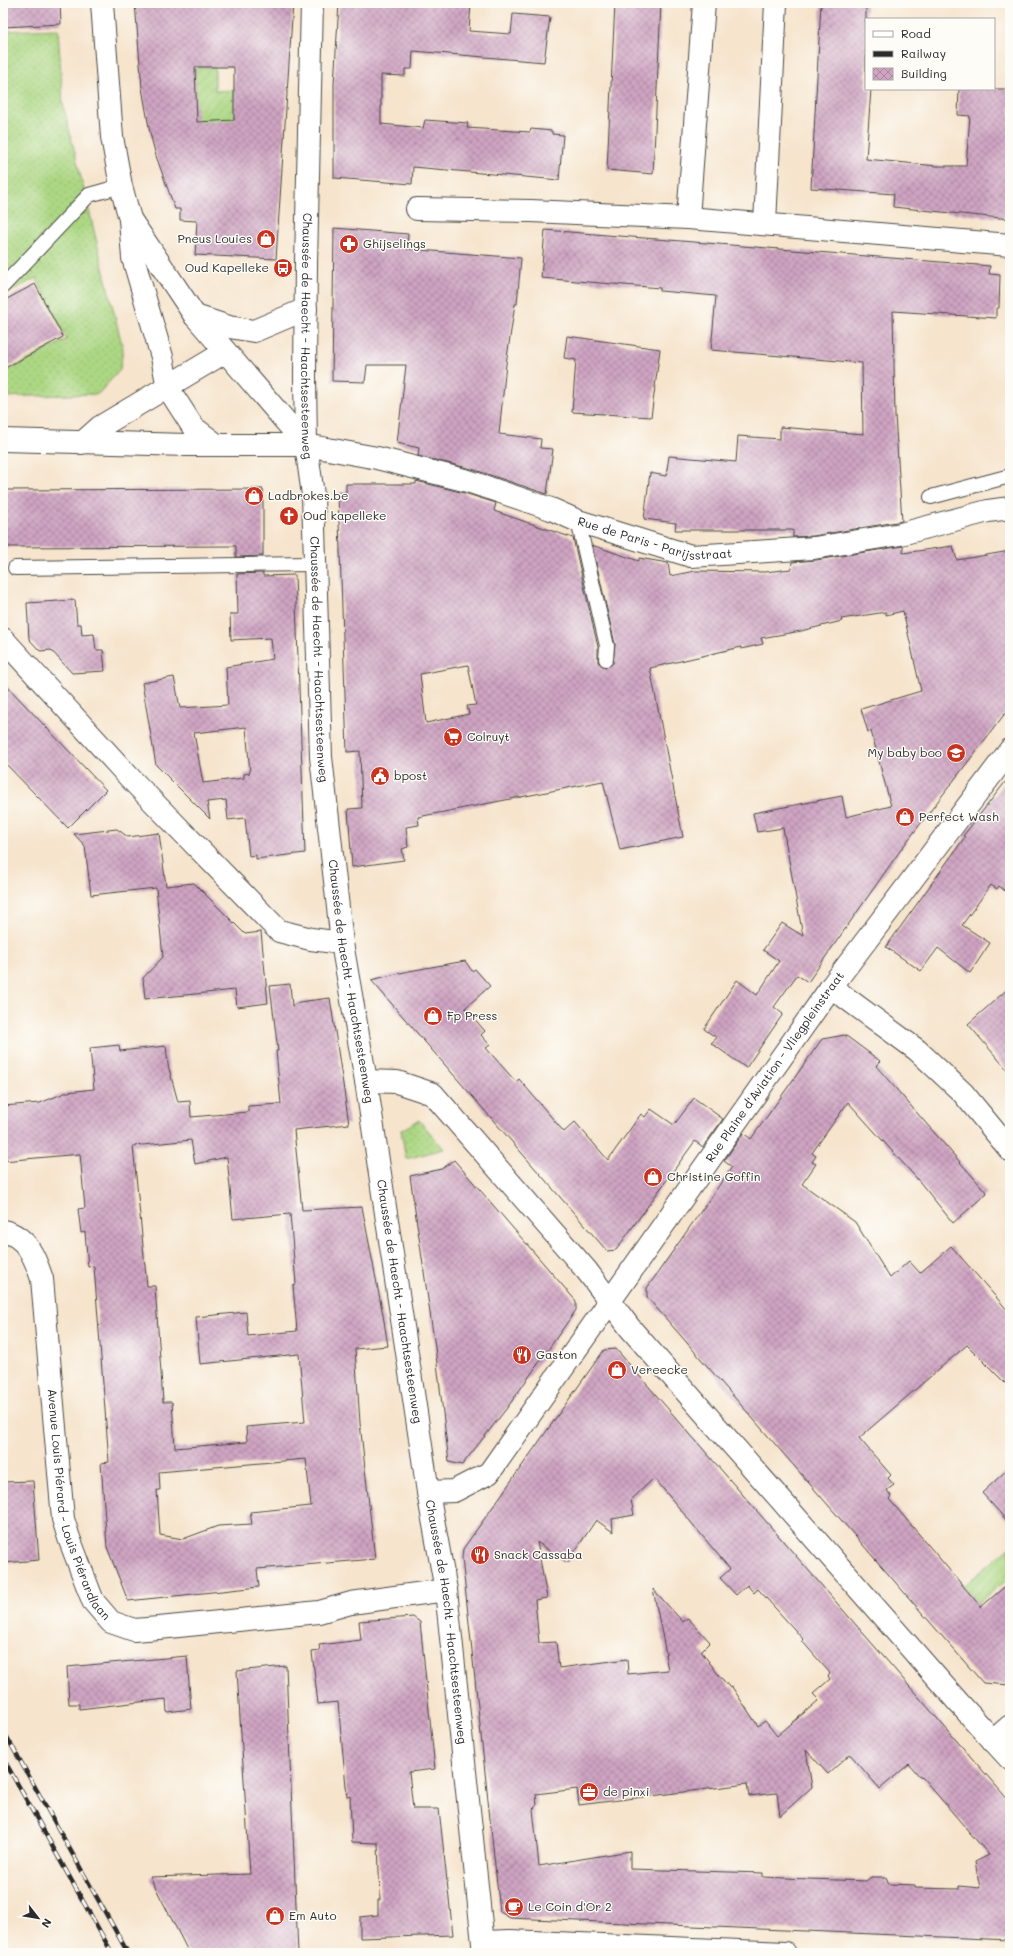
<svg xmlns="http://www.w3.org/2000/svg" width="1013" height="1956" viewBox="0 0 1013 1956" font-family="Mali,sans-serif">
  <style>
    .grass { fill: url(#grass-dots); stroke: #6c8157 }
    .garden { fill: url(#garden-furrows); stroke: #6c8157 }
    .building { fill: url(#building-cross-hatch); fill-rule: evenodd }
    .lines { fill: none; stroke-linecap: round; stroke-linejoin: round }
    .service-casing { stroke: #494743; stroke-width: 16 }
    .minor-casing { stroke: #494743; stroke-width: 24 }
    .tertiary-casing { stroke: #494743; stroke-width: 24 }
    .service { stroke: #fff; stroke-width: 14 }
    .minor { stroke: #fff; stroke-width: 22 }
    .tertiary { stroke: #fff; stroke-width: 22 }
    .rail-casing { stroke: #2b2b2b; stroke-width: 4.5 }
    .rail { stroke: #fdfcf7; stroke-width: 3; stroke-dasharray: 9; stroke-linecap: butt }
    .labels { text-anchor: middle; stroke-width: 3; stroke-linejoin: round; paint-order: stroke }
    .poi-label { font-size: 12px; fill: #2b2b2b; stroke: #fdfcf7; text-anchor: start }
    .street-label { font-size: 12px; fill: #2b2b2b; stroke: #fdfcf7 }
  </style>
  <defs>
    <pattern id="grass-dots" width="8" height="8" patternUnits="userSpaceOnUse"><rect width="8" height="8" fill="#acd783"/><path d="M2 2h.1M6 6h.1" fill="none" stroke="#94b971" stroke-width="1.8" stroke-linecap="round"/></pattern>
    <pattern id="garden-furrows" width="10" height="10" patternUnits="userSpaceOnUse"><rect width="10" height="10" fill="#acd783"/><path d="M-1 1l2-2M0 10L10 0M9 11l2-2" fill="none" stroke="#94b971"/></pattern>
    <pattern id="building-cross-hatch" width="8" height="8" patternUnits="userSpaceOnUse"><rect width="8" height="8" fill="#cfa4c2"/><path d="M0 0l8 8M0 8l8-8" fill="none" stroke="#a8869e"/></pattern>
  </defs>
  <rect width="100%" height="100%" fill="#fdfcf7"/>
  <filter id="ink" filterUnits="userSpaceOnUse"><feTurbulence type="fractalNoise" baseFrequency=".025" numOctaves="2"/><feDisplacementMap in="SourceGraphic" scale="8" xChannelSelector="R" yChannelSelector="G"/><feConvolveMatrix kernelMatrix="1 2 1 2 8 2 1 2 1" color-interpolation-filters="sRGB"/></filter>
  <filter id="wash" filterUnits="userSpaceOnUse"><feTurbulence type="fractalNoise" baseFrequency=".012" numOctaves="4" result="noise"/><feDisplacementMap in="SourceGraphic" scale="16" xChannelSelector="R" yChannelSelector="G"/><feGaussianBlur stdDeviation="0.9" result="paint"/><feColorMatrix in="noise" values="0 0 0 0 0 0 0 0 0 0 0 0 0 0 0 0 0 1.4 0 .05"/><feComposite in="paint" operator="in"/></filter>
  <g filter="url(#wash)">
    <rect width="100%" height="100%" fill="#f6e4cc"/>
    <g class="grass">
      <path d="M58,29l5,75 60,245 -3,21 -22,24 -95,3v-24l64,-34 -31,-61 -33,18v-265z"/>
      <path d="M419,1120l25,29 -38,10 -5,-29z"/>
    </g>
    <g class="garden">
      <path d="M195,67h20v24l19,-1 14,30 -53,3z"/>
      <path d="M1010,1547v34l-2,-2 -33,27 -15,-17z"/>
    </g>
    <g id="blocks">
      <g class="building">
        <path d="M3,3h57l1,21 -58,3z"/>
        <path d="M135,3h158l-17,256 -81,-4 2,-34 -17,-1v-11h-5l-19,-53 -6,-23 -8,-45zM195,67h39v53l-37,2z"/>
        <path d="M339,3h132l-2,28 42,3 2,-20 37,3 -6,45 -131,-11 -1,18h-7v7l-24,-1v49l42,4 2,-8 43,3 -1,5 63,4 1,-3 21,2v3l11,1 -4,45 -146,-13 -1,17 -78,-6v-94z"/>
        <path d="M615,3h46l-8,171 -46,-4z"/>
        <path d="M821,3h45v86h5l-5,70 71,7h29l4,-50 -12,-1 1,-26h51v130l-117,-12 1,-13 -83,-6z"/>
        <path d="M334,228l74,6 -1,15 114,9 -4,46h-2l-9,60 -7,70 42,5 -1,9 13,1 -6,45 -75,-25 -54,-13 1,-8 -22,-5 9,-78h-39l-2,17 -33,-1z"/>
        <path d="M545,230l445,36 -1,8 11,1 -1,33h-3v10l-103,-7 2,104 7,106 -89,15 -20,1v-7h-118l1,-7 -32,-4 6,-46 16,3 3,-20 67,6 2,-26 42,3v-12l83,7 -1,-71 -151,-13 5,-54 -56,-5v-3l-119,-10z"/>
        <path d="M35,284l28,53 -60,32v-68z"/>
        <path d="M567,336l93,13 -9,68 -79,-5 4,-52 -12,-2z"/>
        <path d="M416,481l48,12 32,10 -2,8 79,27 25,109v15l7,5 8,-4 2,-19 -23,-99 47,16v-3l29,5 2,13 25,-5 70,1 26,-3 1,-7 24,-2 87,-14v7l50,-7 4,14 53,-9v156l-108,141 -94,134 -11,-7 -23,32 9,7 -37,54 -35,-25 6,-5 -13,-9 33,-49 20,15 22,-34 -16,-11 19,-27 21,13 -20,-108 -26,4 -4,-19 89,-17 4,21 45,-11 -20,-75 -3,1 -7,-23 60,-18 -18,-80 -17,4v-3l-45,7 1,2 -41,10 -40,7 2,6 -22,5v-2l-91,21 33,169 -63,13 -17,-69 -185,36 1,8 -13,2 2,20 -6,2 2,11 -52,7 -4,-58 14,-1 -2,-57 -13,1 -9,-259 8,-1v-8h70zM468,665l8,40 -9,1 2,8 -43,9 -6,-49z"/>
        <path d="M263,489v67l-27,1v-11l-233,1v-57z"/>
        <path d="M263,573v3l32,-1 10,278 -49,6v-4l-7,1 -4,-38 -17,2 -2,-20 -19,2 3,17 -54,-54 -14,-82 32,-6 6,31 48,-3 -2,-38 47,-8 -2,-21 -40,2 -1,-26h8l-1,-40zM246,727l4,46 -6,1v4l-41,5 -9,-50z"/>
        <path d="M75,600l2,24h4l1,11 12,-1 2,16h7l2,21 -33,2 -21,-23 -11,1 -11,-12 -2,-36z"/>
        <path d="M3,682l103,108 -38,38 -65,-67z"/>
        <path d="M1010,776v119l-11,-9 -2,3 -6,-4 -29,40 28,18 -20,30 -32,-25 -17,23 -35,-24 79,-110 -2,-1z"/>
        <path d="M117,829l11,8 31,-4 7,53 28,-3 51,51 16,-2 7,71 -31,4 -2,-17 -90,9 -2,-21 20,-21 -7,-69 -65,7 -6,-49 -11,-12z"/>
        <path d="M465,961l7,10 3,-2 15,17 -25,22 20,23 -4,4 9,10 -4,3 30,34 3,-3 45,53 11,-10 33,38 33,-46 4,3 6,-8 23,16 20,-27 29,21 -20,28 -8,-6 -79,109 -9,1 -236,-271 38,-9z"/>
        <path d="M290,984l2,22 7,-4 31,-4 19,126 -55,6 8,80 60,-3 21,108 5,31 -33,3 5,74 15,136 -118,10 2,18 -131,14 -21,-54 -6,-84 8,-1 -15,-196 -6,1 -3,-35 -4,1 -3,-24 7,-1 -5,-54 -77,7v-55l37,-3 27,-11 27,-3 -4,-41 29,-3 1,6 46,-5 2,19 10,37 12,-1 1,16 57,-5v-6l33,-2 -5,-53h2l-8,-65zM191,1140l4,24 32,-7 6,62 57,-5 6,70 -3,1 4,46 -49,5 -2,-24 -50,5 4,47 99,-10 6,68 -59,5 1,15 -72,6 -3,-46h-9l-8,-116h-8l-14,-140zM306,1459l5,47 -61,6 2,12 -34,2 -35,13 -23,-4 -3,-45h3l-1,-18z"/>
        <path d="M1010,987v86l-42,-49z"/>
        <path d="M845,1035l35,26 -4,5 111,127 -34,30 -34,-42 -71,-79 -36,51 4,3 -4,6 4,2 -14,20 53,38 35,56 19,-17 11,12 31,-27 59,67v75l-43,-43 -108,93 32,37 -3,3 6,7 -7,5 4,6 -2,3 92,108 29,-25v103l-27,-2 -336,-386v-9l85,-121 -8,-6 19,-28 8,6 71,-100z"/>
        <path d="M454,1160l122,141v9l-69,98 -45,57 -13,-3 -14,-115 -25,-171 32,-7z"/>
        <path d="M616,1349l394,453v138l-500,-22 -10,-6 -38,-354 1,-9 141,-199zM654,1478l76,91 -10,9 16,17 11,-10 7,8 4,-4 46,51 -2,1 27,31 1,2 -2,2 2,3 -17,15 6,6 -42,36 -12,-15 -7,5 -26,-39 -2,1 -12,-14 -17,-23 9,-9 -22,-24 -5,4 -30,-33 13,65h-1l3,16 -40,4 -1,-15 -68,9 -3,-26 -17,1 -4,-43 12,-2 -10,-56 30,21 29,-43 17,12 -1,-13 22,-4 -3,-15zM806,1750l22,24 22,-20 30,35 29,-25 12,14 1,-1 67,78 -14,7 5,26 -21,-2v3l-44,-1v-3l-26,-1 -3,-7h-15l-5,4 -57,-2 -46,-2v-4l-133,-4v-18l-91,15 -6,-57 4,-4 -1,-11 41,-5 2,16 168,-21 2,12 28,-3 3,23 32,-29z"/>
        <path d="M1010,1467v57l-28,-31z"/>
        <path d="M33,1481l6,79 -36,3v-81z"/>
        <path d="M413,1617l7,5 15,147 -26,3 4,37h26l14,126 -93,3v-21l18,-2v-15h2l-2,-57 -26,-1 -2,-46 -3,1 -9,-95 -20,2 -6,-52 8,-1 -1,-6 42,-5 -2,-19z"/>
        <path d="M187,1656l4,53 -24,3 -1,-13 -87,10v-5h-10l-2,-37z"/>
        <path d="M286,1666l12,287h-109l-39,-76 100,-3 -13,-203z"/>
      </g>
    </g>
  </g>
  <g filter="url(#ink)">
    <use href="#blocks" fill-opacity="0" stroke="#494743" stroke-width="1"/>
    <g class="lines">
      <g class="service-casing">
        <g id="service">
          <path d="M3,286l86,-91 32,-9"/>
          <path d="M931,497l79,-21"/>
          <path d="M578,521l29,125 -1,13"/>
          <path d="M15,568l299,-4"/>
        </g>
      </g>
      <g class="minor-casing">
        <g id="minor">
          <path d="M102,3l10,134 9,49 9,33 3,39 29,99 6,31 25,39 24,18"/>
          <path d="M417,209l114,2 157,7 322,27"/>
          <path d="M688,218l16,-215"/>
          <path d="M130,219l65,97 111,129"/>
          <path d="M765,223l11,-220"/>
          <path d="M195,316l34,11 25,4 52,-22"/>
          <path id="s1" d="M3,440l185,5h118l71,13 91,23 83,28 27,12 113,35 123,-8 87,-14 87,-23 22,-3"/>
          <path d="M82,443l18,-16 125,-75"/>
          <path d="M3,639l127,139 149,153 32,8 31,4"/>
          <path d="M831,987l86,63 46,43 47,57"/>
          <path d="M366,1081l31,1 36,12 154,177 43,57 328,374 52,57"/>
          <path id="s2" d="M3,1231c24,5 32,27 39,48l21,240 6,19 24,63 18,21 23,8 25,-2 160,-16 32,-9 95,-13"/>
          <path id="s3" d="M428,1492l26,-1 35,-18 342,-486 179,-237"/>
          <path d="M993,1741l17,-15"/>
          <path d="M483,1942l27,-1 275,12"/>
        </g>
      </g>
      <g class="tertiary-casing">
        <g id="tertiary">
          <path id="s4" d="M312,3l-6,260 -1,113 1,69 7,50 8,262 21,186 24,138 62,411 18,98 38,363"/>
        </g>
      </g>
      <use href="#service" class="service"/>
      <use href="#minor" class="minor"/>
      <use href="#tertiary" class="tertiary"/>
      <g class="rail-casing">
        <g id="rail">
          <path d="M3,1730l125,223"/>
          <path d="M3,1758l109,195"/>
        </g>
      </g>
      <use href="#rail" class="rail"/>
    </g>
  </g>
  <defs>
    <g id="shop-disc" transform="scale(1)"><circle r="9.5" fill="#c8321e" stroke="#fdfcf7"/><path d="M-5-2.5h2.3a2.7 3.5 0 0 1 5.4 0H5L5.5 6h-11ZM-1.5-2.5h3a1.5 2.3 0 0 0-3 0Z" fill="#fff"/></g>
    <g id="pharmacy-disc" transform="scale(1)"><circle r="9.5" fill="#c8321e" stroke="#fdfcf7"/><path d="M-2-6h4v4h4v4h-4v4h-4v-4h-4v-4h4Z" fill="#fff"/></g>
    <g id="bus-disc" transform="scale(1)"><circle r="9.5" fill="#c8321e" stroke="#fdfcf7"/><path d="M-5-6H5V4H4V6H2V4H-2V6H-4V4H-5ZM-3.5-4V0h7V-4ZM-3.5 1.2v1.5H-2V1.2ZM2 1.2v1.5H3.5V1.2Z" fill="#fff"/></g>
    <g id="church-disc" transform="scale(1)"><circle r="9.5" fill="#c8321e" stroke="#fdfcf7"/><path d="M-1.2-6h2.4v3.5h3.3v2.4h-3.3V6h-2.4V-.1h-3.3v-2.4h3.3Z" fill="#fff"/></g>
    <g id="supermarket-disc" transform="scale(1)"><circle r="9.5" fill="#c8321e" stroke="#fdfcf7"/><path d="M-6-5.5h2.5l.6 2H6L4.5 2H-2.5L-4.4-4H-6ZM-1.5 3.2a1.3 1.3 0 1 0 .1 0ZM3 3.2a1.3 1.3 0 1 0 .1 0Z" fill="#fff"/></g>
    <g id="school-disc" transform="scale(1)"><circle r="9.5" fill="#c8321e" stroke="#fdfcf7"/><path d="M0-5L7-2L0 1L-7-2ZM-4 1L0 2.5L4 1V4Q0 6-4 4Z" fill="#fff"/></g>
    <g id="civic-disc" transform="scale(1)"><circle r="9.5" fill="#c8321e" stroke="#fdfcf7"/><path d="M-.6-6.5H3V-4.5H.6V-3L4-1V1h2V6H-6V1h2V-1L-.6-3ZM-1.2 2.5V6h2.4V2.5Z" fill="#fff"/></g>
    <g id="restaurant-disc" transform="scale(1)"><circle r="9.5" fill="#c8321e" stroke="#fdfcf7"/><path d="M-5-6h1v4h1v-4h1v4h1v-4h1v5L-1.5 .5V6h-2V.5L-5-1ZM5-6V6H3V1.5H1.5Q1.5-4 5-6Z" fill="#fff"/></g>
    <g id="office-disc" transform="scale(1)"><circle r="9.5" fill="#c8321e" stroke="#fdfcf7"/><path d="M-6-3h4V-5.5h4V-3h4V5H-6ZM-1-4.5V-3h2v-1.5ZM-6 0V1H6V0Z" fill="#fff"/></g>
    <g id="cafe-disc" transform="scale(1)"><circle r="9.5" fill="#c8321e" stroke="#fdfcf7"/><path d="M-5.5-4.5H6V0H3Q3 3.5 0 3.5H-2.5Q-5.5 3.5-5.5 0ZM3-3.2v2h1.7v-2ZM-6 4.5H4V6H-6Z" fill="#fff"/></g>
  </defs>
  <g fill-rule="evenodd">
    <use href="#shop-disc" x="266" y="239"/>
    <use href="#pharmacy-disc" x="349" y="244"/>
    <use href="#bus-disc" x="283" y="268"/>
    <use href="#shop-disc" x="254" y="496"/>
    <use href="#church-disc" x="289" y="516"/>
    <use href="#supermarket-disc" x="453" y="737"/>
    <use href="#school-disc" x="956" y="753"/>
    <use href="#civic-disc" x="380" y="776"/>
    <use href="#shop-disc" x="905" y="817"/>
    <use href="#shop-disc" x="433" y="1016"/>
    <use href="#shop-disc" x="653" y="1177"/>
    <use href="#restaurant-disc" x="522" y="1355"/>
    <use href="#shop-disc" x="617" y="1370"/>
    <use href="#restaurant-disc" x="480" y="1555"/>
    <use href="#office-disc" x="589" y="1792"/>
    <use href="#cafe-disc" x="514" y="1907"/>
    <use href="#shop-disc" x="275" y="1916"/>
  </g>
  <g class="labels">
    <g class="poi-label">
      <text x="252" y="243" text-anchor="end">Pneus Louies</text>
      <text x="363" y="248">Ghijselings</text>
      <text x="269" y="272" text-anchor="end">Oud Kapelleke</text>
      <text x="268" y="500">Ladbrokes.be</text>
      <text x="303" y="520">Oud kapelleke</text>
      <text x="467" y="741">Colruyt</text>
      <text x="942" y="757" text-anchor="end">My baby boo</text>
      <text x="394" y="780">bpost</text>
      <text x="919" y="821">Perfect Wash</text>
      <text x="447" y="1020">Fp Press</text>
      <text x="667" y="1181">Christine Goffin</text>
      <text x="536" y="1359">Gaston</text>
      <text x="631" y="1374">Vereecke</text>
      <text x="494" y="1559">Snack Cassaba</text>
      <text x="603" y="1796">de pinxi</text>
      <text x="528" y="1911">Le Coin d'Or 2</text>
      <text x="289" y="1920">Em Auto</text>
    </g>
    <g class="street-label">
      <text dy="4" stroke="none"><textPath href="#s4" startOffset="333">Chaussée de Haecht - Haachtsesteenweg</textPath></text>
      <text dy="4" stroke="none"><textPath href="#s1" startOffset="666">Rue de Paris - Parijsstraat</textPath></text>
      <text dy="4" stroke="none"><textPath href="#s4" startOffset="657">Chaussée de Haecht - Haachtsesteenweg</textPath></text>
      <text dy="4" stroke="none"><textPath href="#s4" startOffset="981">Chaussée de Haecht - Haachtsesteenweg</textPath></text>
      <text dy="4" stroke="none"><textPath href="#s3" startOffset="562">Rue Plaine d'Aviation - Vliegpleinstraat</textPath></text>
      <text dy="4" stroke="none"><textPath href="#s4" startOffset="1305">Chaussée de Haecht - Haachtsesteenweg</textPath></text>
      <text dy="4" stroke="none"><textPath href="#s2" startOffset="296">Avenue Louis Piérard - Louis Piérardlaan</textPath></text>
      <text dy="4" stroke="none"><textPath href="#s4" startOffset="1629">Chaussée de Haecht - Haachtsesteenweg</textPath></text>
    </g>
  </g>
  <rect width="1013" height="1956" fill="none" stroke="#fdfcf7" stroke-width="16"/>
  <rect x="865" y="18" width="130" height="72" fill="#fdfcf7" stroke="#a9a8a5"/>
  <rect x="873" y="31" width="20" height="6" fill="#ffffff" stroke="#a9a8a5"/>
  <text x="901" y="38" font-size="12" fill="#2b2b2b">Road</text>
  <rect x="873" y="51" width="20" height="6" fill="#2b2b2b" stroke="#a9a8a5"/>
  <text x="901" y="58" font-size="12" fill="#2b2b2b">Railway</text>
  <rect x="873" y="68" width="20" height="12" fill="url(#building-cross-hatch)" stroke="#a9a8a5"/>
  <text x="901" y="78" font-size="12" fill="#2b2b2b">Building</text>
  <g transform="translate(38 1918) rotate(121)" stroke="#fdfcf7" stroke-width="3" paint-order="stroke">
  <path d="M0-3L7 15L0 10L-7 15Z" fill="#2b2b2b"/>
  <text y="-6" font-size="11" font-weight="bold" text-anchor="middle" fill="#2b2b2b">N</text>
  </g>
</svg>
